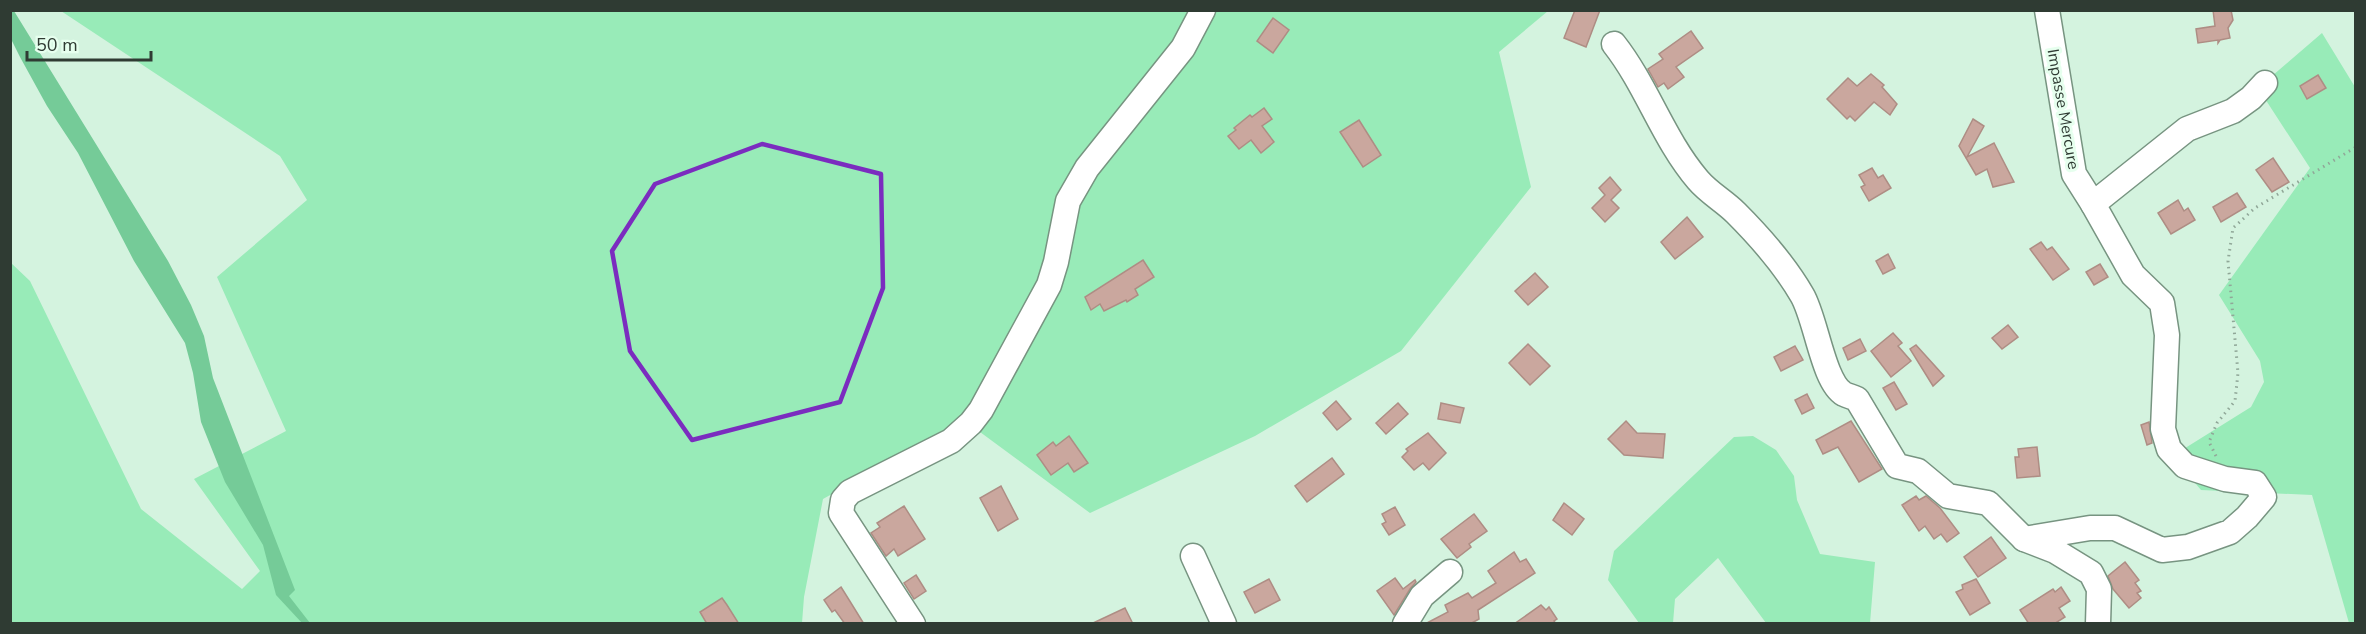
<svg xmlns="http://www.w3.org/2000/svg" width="2366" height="634" viewBox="0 0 2366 634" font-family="'Nunito Sans',sans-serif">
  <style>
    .green { fill: #98ebb8 }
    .water { fill: #75cb98 }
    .building { fill: #caa79e; stroke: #ae8d84; stroke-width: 1.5 }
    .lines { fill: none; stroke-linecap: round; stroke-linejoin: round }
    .minor-casing { stroke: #779481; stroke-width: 27 }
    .path { stroke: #90a798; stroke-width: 3; stroke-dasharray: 1.5 4.5; stroke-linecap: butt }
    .minor { stroke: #fff; stroke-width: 24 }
    .marked { fill: none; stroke: #7b2cbf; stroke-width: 4.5; stroke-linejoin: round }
    .labels { text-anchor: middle; stroke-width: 6; stroke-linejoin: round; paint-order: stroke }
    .street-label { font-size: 16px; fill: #2f3b33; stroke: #e6ffee }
  </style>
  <rect width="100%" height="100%" fill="#d4f3df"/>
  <g class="green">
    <path d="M61,11h1487l-49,41 32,135 -130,164 -146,85 -165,77 -110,-81 -98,34 -59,33 -19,98 -2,26h-791l-1,-361 20,19 111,228 101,80 18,-18 -66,-92 92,-48 -69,-154 90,-77 -27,-44z"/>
    <path d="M2322,33l33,54v536h-6l-37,-128 -111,-5 -16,-19 -3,-21 69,-43 13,-25 -4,-21 -41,-66 91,-127 -52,-80z"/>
    <path d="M1753,436l23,14 18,26 3,24 23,54 55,8 -5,61h-104l-48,-65 -43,41 -2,24h-34l-31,-43 6,-29 120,-114z"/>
  </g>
  <path class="water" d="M11,10l3,1 154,250 23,44 13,31 9,42 82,212 -6,6 21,27h-8l-26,-28 -13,-50 -38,-63 -24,-60 -8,-49 -8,-30 -51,-82 -56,-108 -31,-47 -27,-49 -9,-18z"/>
  <g class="building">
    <path d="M1575,10h25l-14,37 -22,-9z"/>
    <path d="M2213,10h18l2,10 -5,8 2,10 -10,2 -2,3v-3l-20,3 -2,-14 19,-3z"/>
    <path d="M1273,18l16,12 -16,23 -16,-12z"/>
    <path d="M1691,31l12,17 -27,19 8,10 -16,12 -4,-6 -6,4 -10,-18 15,-10 -4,-5z"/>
    <path d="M1871,74l13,11 -2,2 15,17 -7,11 -16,-13 -19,19 -5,-5 -3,3 -20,-20 21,-21 9,8z"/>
    <path d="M2318,75l8,13 -19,11 -7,-13z"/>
    <path d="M1264,108l8,11 -10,7 12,16 -13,11 -10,-13 -12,9 -11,-13 8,-6 -2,-2 16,-13 2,2z"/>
    <path d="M1973,119l11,7 -17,31 27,-14 20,39 -21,5 -6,-18 -11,6 -17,-29z"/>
    <path d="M1359,120l22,35 -18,12 -23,-35z"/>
    <path d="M2273,158l16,24 -17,10 -16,-22z"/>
    <path d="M1872,168l6,10 5,-3 8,13 -22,13 -8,-14 4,-2 -6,-10z"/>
    <path d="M1610,177l11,13 -10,10 8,8 -14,14 -13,-14 13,-13 -6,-7z"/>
    <path d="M2237,193l9,14 -25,15 -8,-15z"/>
    <path d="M2178,200l6,11 4,-3 7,12 -24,14 -13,-21z"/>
    <path d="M1687,217l16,20 -28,22 -14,-17z"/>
    <path d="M2041,242l6,8 5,-3 17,22 -16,11 -23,-31z"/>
    <path d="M1888,254l7,14 -12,6 -7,-13z"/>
    <path d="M1143,260l11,17 -19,12 3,6 -11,7 -1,-2 -22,11 -4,-7 -9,6 -6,-13z"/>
    <path d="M2100,264l8,13 -14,8 -8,-13z"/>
    <path d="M1535,273l13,14 -20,18 -13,-14z"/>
    <path d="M2008,325l10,12 -16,12 -10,-11z"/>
    <path d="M1893,333l9,10 -4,3 13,15 -20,16 -20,-26z"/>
    <path d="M1860,339l6,12 -18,9 -5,-12z"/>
    <path d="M1528,344l22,22 -20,19 -21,-22z"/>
    <path d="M1916,345l28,31 -11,10 -23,-37z"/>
    <path d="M1795,346l8,14 -22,11 -7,-14z"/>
    <path d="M1894,382l13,22 -11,6 -13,-22z"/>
    <path d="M1807,394l7,14 -12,6 -7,-14z"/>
    <path d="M1336,401l15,18 -14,11 -14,-17z"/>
    <path d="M1398,403l10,11 -22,20 -10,-11z"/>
    <path d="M1441,403l23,5 -4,15 -22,-4z"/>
    <path d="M1626,421l11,12 28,1 -2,24 -39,-3 -16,-16z"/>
    <path d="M1851,421l31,48 -23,13 -21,-35 -15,7 -7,-14z"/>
    <path d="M2149,422l3,21 -5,2 -6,-20z"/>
    <path d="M1428,433l18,20 -17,17 -6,-7 -9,7 -12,-13 6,-6 -2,-2z"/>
    <path d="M1069,436l19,27 -14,9 -6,-9 -17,12 -14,-20 16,-13 3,4z"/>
    <path d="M2037,447l3,29 -23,2 -2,-21h4l-1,-8z"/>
    <path d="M1332,458l12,16 -37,28 -12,-16z"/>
    <path d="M1001,486l17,33 -20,12 -18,-33z"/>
    <path d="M1916,496l3,4 7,-4 14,12 19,25 -12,9 -6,-8 -7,5 -9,-13 -6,5 -17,-26z"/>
    <path d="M1564,503l20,16 -12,16 -19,-15z"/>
    <path d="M904,506l21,33 -27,17 -4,-7 -8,7 -15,-23 9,-6 -3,-4z"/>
    <path d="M1395,507l10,18 -16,10 -7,-11 4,-2 -4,-8z"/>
    <path d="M1474,514l13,17 -18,13 2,3 -14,11 -16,-19z"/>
    <path d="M1991,537l15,21 -28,19 -14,-20z"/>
    <path d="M1514,552l6,10 6,-3 9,14 -57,37 1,9 -9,5h-45l23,-12 -3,-7 23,-12 4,5 24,-15 -8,-12z"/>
    <path d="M2125,562l14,18 -4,3 6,8 -4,2 4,5 -12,10 -16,-19 -5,-13z"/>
    <path d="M916,575l10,16 -12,8 -10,-16z"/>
    <path d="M1395,578l8,11 12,-9 1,2 -6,7 -16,26 -17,-24z"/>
    <path d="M1269,579l11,21 -25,13 -11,-21z"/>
    <path d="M1976,579l14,24 -20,12 -14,-23 7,-3 -1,-4z"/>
    <path d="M841,587l10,16 13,21h-19l-10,-14 -3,2 -8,-12z"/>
    <path d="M2061,587l9,14 -11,7 6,9 -11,7h-25l-9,-14 33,-21 2,3z"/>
    <path d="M722,598l5,7 12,19h-32l-7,-12z"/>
    <path d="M1541,605l5,5 3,-3 8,12 -3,2 2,3h-42z"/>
    <path d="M1125,608l8,16h-42z"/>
  </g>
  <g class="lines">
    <g class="minor-casing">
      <g id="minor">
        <path d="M2047,10l27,164 19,30"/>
        <path d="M1614,44c33,42 49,95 84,136 11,13 26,21 38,33 25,25 48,51 66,82 14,23 21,87 42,99 4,2 9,3 13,5l40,67 21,5 30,25 40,7 36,36 31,12 36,22 8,16 -1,35"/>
        <path d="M2024,539l66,-11h25l47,22 26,-3 42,-15 17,-15 17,-20 -9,-14 -30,-4 -40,-13 -16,-17 -6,-20 4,-94 -5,-32 -29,-28 -40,-71 94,-75 46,-18 18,-13 14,-15"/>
        <path d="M1193,556l31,68"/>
        <path d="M913,624l-72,-111 2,-13 7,-8 101,-51 20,-18 10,-13 68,-125 7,-23 12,-61 19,-33 96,-120 20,-38"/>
        <path d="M1405,624l17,-28 28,-24"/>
      </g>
    </g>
    <path class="path" d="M2216,456l-7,-14 8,-19 18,-22 3,-28 -10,-112 5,-33 22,-20 101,-61"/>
    <use href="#minor" class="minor"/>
  </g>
  <path class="marked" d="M762,144l119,30 2,114 -43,114 -148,38 -62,-89 -18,-100 43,-67z"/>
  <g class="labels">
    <g class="street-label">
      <text transform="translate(2064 109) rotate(80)" y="6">Impasse Mercure</text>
    </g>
  </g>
  <rect width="2366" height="634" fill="none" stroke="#2f3b33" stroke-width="24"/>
  <path d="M27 51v9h124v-9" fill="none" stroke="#2f3b33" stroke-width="3"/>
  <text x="36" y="51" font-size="18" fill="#2f3b33" stroke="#e6ffee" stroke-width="4.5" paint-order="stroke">50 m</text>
</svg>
